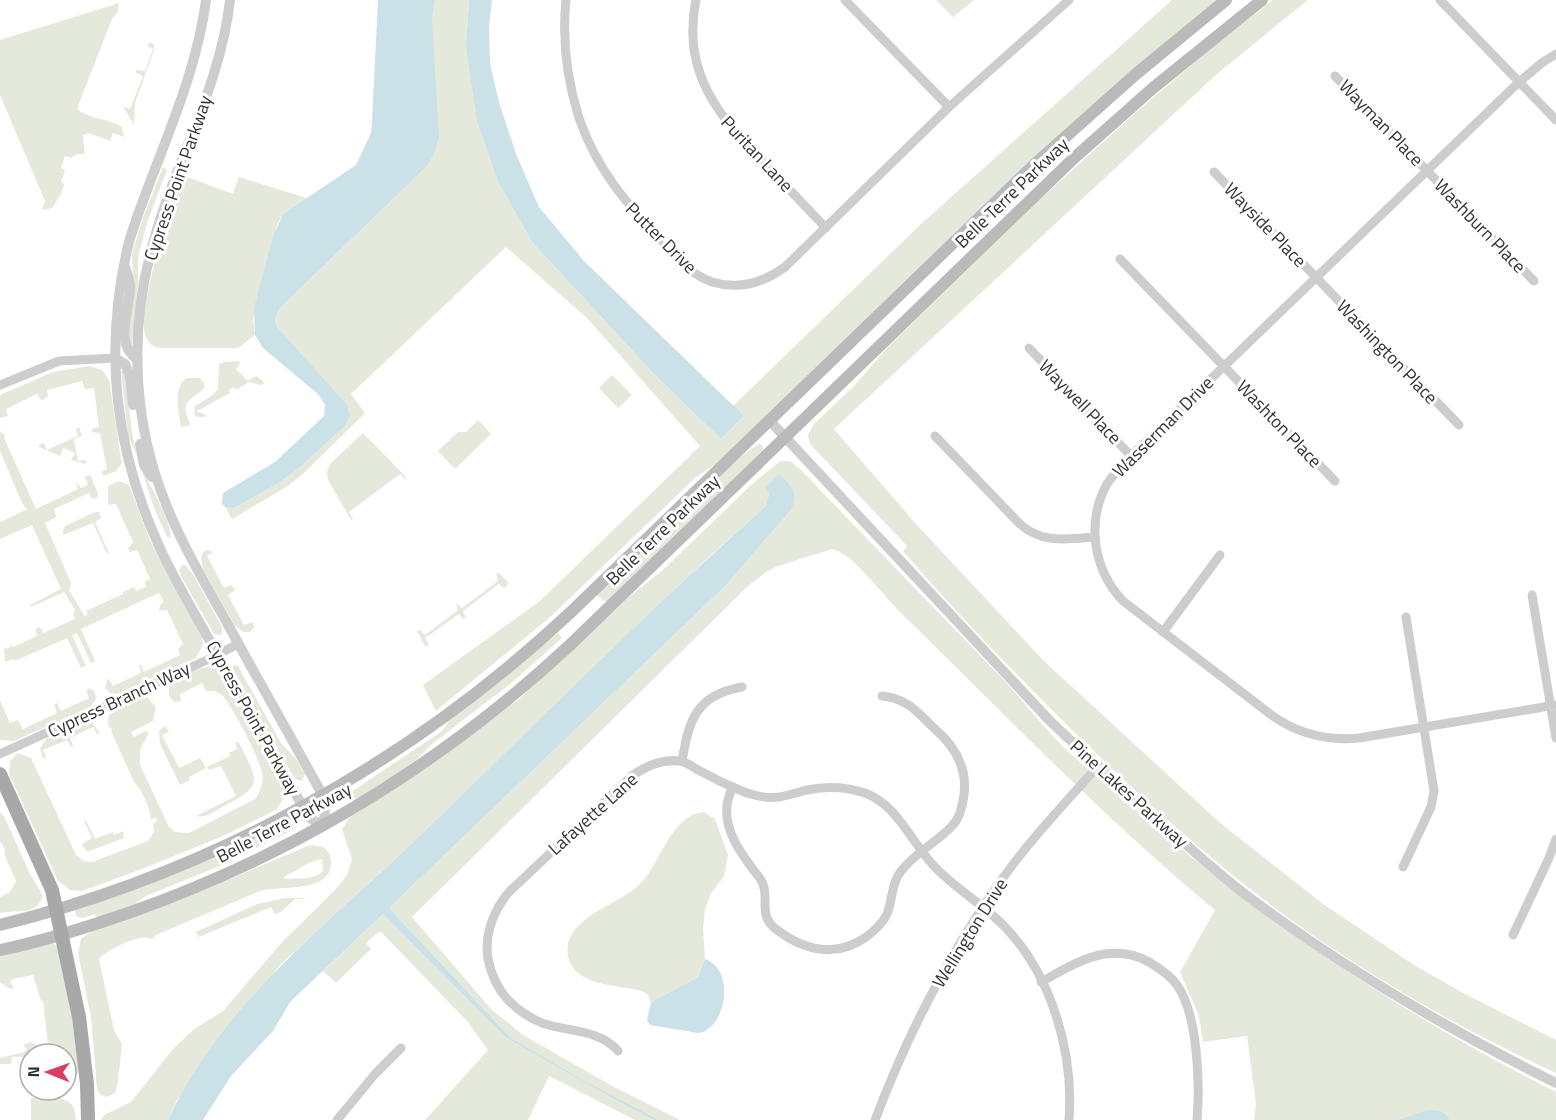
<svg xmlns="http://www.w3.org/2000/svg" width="1556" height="1120" viewBox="0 0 1556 1120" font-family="'Titillium Web',sans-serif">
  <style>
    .green { fill: #e5e9dc; fill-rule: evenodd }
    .water { fill: #cae1e8 }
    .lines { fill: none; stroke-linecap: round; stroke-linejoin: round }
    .minor { stroke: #cdcdcd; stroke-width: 9 }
    .tertiary { stroke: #cdcdcd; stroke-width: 10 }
    .secondary { stroke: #bababa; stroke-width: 12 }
    .primary { stroke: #a8a8a8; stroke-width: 14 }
    .labels { text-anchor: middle; stroke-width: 6; stroke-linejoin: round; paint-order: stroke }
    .street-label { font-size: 18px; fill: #303030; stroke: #fff }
  </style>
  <rect width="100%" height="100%" fill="#fff"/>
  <g class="green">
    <path d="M435,0h34l-3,46 67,197 122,132 66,64 22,-22 -10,-11 188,-182 251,-224h45l-501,464 -20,13 -147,141 -113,93 -13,-26 117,-84 160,-155 -112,-127 -82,-72 -155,147 14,19 -60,59 -17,14 -56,33 -7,-12 9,1 45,-25 20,-15 46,-42 5,-10 -73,-89c-4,-10 1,-16 7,-23l142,-137 6,-148z"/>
    <path d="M936,0h38l-21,17z"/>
    <path d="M1273,0h35l-90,73 -384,356 82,95 128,137 175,161 104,82 91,61 51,29 91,46v33c-78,-36 -154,-78 -226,-126 -100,-67 -190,-149 -275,-234 -53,-53 -104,-106 -152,-162l4,-5 -97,-102 -2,-9 6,-11 40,-38 33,-38 148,-144 99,-90 74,-63z"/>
    <path d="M119,3l-1,8 -6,8 -34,87v4c14,10 31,8 44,17l2,10 -11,-4 -3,8 -21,-8 -6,2 2,19h-8l-6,4 -6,-2 -4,12 4,2 -4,12 3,2 -3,10 -9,14 -10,2 3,-9 -45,-106v-55z"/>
    <path d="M150,42l4,3v5l-19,53 -1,22 -11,-19 7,3 13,-33 -7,-3v-3l9,1 8,-22 -6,-3z"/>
    <path d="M163,167l4,3 -19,50 -10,37v26l-6,61h-3l-2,-17 6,-45 -1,-28 11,-36z"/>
    <path d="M182,175l51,19 6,-17 68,21 -24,16 -5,9 -25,95 2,17 -17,13h-78c-7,-1 -11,-4 -14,-11 -11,-24 26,-134 36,-162z"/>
    <path d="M239,361l1,3 -4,5 12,12 8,-5 7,5 1,3 -4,1 -11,-3 -13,8 -2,-3 -5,3 1,3 -33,18 9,4 -1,2h-8l-3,-3 1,-8 18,-11 5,-6 1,-25 5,-2z"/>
    <path d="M89,366l13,4 7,10 12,79 1,4 -6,8 -12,5 -3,-4 6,-3 -7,-36 -8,-1v-3l7,-2 -5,-39 -9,1 -3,-8 -35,9 1,6 -5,4h-2l-4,-6 -31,15 2,7 -8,2v-22l2,-2 51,-22z"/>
    <path d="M121,371h5c3,32 4,68 16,98 8,17 29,51 29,69l-4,-1 -13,-29 -17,-52 -9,-21z"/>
    <path d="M612,375l20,20 -14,13 -19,-20z"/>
    <path d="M187,378h12c17,12 -10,16 -13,28 -2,7 3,13 4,19l-9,2c-2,-14 -9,-41 6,-49z"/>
    <path d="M478,420l13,14 -36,35 -17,-18 20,-19h8z"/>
    <path d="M79,427l3,9 -8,3 4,22 8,-1v4l-15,-4 4,-7 -12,-5 -3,8 -21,-9v-2l5,-2 3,7 31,-14 -2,-7z"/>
    <path d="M0,431l5,4 -1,3 32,71 42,-20 -3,-8 6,7 7,-3 -3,-8 5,-2 8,18 -1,5 -5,1 -3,-6 -35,16 2,8 -11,6 26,60 -2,7 16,27 3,-3 -2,-3 37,-17v-2l11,-5 2,4 10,-4 -1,-6 5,-2 -13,-29 -7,2 -2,-4 5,-6 -17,-38 -8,1v-19l11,-5 10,4 22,58 51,93 1,9 -7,13 -79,36 -7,-1 -5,-5 2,-8 2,-1 4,7 28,-13 -2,-8h2l3,7 36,-17 -2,-6 5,-5 -16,-34 -8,1 1,-6 4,-3 -5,-9 -78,36 14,32 -4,2 -14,-30 -5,2 14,31 -5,2 -14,-30 -52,23 -1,-2 -9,3 -1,-15 4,2 3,-4 -3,-4 5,6 24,-11 -2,-6 3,-3 3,1 2,5 32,-14 -2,-6 2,-3 -11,-18 -33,15 -1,-2 31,-16 -29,-64 -32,14v-17l27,-13 -5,-6 -22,-52z"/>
    <path d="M363,433l42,43 1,4 -6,-6 -51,38 4,7 -2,1 -23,-40 -1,-8 3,-8z"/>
    <path d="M760,443l4,6 -158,153 -10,-7 143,-137z"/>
    <path d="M780,461h10l10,8c67,70 135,140 203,210 24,26 44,54 70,77 12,11 26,21 38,32 135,122 282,222 445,304v28h-302l2,-16 -9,-68 -44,6 -4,-26 -19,-44 35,-62c-111,-92 -211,-196 -314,-297 -17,-16 -47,-59 -69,-64l-54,17 -12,6 -18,14 -336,331 79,92 32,26 91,52 66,33h-21l-76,-40 -72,-42 -122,-130 337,-323 63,-73 -20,-18 -3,12 -56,50 -291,281 -139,128 -103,135 -9,20h-67l3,-5 27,-13 42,-53 20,-19 30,-19 60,-70 51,-50 13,-16 5,-16 -10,-30 7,-11 85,-55 85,-64 110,-102 35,-28 86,-83z"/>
    <path d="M95,512h4l2,6 -6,4 14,31 -2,1 -14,-31 -30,12v-3l2,-6z"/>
    <path d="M207,550l6,2 -6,4 17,32 7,-3 4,5 -7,5 16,30 9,-3 1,5 -4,5h-7l-8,-6 -32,-57 -2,-10 2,-7z"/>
    <path d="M182,565h3l7,8 30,54v7l-2,1 -6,-1 -33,-58 -2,-6z"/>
    <path d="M496,573h3l9,9 -1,5 -3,1 -5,-4 -36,27 3,7 -3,1 -4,-5 -34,24 4,6 -2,3 -2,-1 -8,-15 3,-1 5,5 33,-25 -2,-7 6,5 36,-27z"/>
    <path d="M558,633l4,5 -52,46 -78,60 -21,21 -50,32 -14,3 -2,-4 96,-64 9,-12z"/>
    <path d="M233,665l5,1 43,77 16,17 8,14 -3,7 -7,-2 -62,-110z"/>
    <path d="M210,667l6,2 7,6 57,103c6,14 5,21 -4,32l-53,26 -81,33 -60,22 -12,-1 -12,-9 -49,-107 1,-13 8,-8 13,5 45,97 8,6 8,1 56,-21 6,-9 -1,-8 4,-3 -1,-4 -5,3 -2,-12 -9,-19 -6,-7 -23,-51 1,-2 -3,-2c-8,-19 24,-33 39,-29l8,9 -3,14 -22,11 3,5 11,-6 4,1 -9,18v15l29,62 6,5 14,1 66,-34c6,-7 9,-18 7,-27 -4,-16 -29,-64 -39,-76l-8,-5h-9l-4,-8 -22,11 1,7 -7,1c-20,-19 22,-35 36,-35z"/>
    <path d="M90,688l5,4 1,7 -6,8 -76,34 -14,-1v-40l10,23 8,-3 5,9 34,-16 -3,-9 3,-1 4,8 28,-13 -3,-8z"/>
    <path d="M82,722l10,1 8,10 -3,1 -4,-7 -23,11 3,8 -2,1 -4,-7 -24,10 3,7 -3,2 -3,-11 7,-10z"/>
    <path d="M165,726l4,6 -7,3 17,33 21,-10 6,10 -17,9 1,3 -10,5 -20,-41 -1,-13z"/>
    <path d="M235,742l4,1c20,38 25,43 -17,64 -8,5 -16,11 -26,9l40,-20 -15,-30 -12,4 -2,-3 23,-11 -1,-3 8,-4z"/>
    <path d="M0,812l4,4 25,56 13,22c0,21 -27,16 -42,19v-16l10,-5 6,-11 -12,-27 1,-5 -5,-8z"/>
    <path d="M704,812l11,7 13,36 -4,21 -14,19 -5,15 -2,18 2,31 -7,18 -47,25 -3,-7 -6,-4c-22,-6 -65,-4 -73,-32 -11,-40 49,-53 71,-75 21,-21 31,-70 64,-72z"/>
    <path d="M86,820l9,19 18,-7 1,3 9,-4 1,7 -37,14 -5,-8 10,-6 -8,-17z"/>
    <path d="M284,824l10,5 -65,33 -83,34 -16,11 -33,12 -2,-5 -12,4 -7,-2 -1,-6 65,-22 53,-22z"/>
    <path d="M310,845l13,2c6,5 9,9 8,17 -1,29 -49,21 -71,27l-104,44 -4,4c-3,0 -6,-2 -9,-1 -12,0 -37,13 -44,21l15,71 8,14 -4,37 -3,12 -8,4 -6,-2 -4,-6 -6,-71 -13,-65 3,-14 12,-9 102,-36zM322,859l1,12c-9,9 -25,7 -38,8l-1,-2 27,-15z"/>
    <path d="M285,898h19l2,1h-11l-14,13 -6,2 -4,-7 -72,30 -3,-5 61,-28z"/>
    <path d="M383,914l122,123 149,83h-19l-86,-44 -21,44h-103l63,-70 -21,-29 -87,-90 -14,12 5,6 -35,34 -13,-12z"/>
    <path d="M52,943l6,4 15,73 6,50 -5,11 -8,6v-33h-17l-6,-53h-2l-8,-26 -20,4 -3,3 4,6 -4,1 -10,-7v-26z"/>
    <path d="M31,1042l4,2 3,7 -6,-4 -5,7 3,3v7h-4v-7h-14l-1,7h-11v-6l24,-6 3,-3 -4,-4z"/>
    <path d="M31,1098c20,0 45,-6 45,22h-45z"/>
  </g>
  <g class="water">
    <path d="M378,0h57l-3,19 7,118 -5,17 -8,13 -142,137c-6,7 -11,13 -7,23l70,78 3,11 -5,10 -46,42 -20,15 -45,25 -9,-1 -3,-3 1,-11 52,-31 49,-46 1,-11 -6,-10 -56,-47 -8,-13 -1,-27 19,-71 10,-23 73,-49 15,-32 1,-12z"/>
    <path d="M469,0h23l-3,26 1,38 9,38 17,52 23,53 45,54 160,155 -23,23 -66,-64 -122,-132 -35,-62 -21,-60 -11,-75z"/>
    <path d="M779,474c13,12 22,22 10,38l-63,73 -337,323 122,130 72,42 76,40h-5l-25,-13 -124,-70 -122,-123 -93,88 -17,29 -42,45 -28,44h-35c56,-120 164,-199 257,-289 113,-109 224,-221 341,-325l3,-12 -3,-7z"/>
    <path d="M705,959c32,11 20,72 -7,74l-48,-8 -3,-5 4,-18 47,-25z"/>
    <path d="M1427,1110c9,0 19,0 22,10h-50z"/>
  </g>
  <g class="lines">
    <g class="minor">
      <path d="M566,0c-4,40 1,80 13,118 18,52 47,85 84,124 14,16 28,33 49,40 27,8 51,1 73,-15l164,-160 120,-107"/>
      <path d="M696,0c-15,72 23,117 70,165 20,21 40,42 60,63"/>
      <path d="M845,0l104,107"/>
      <path d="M1440,0l116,120"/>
      <path d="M1556,54l-13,8 -24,20 -388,374c-8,9 -17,17 -24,28 -21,38 -14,85 16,117l147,113c27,20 56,27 89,24l197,-33"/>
      <path d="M1335,76l199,205"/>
      <path d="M1214,172l245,253"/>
      <path d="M1120,259l215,222"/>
      <path d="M1029,348l102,108"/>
      <path d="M0,385l59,-24 56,-3"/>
      <path d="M935,436l85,88c22,20 47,15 75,13"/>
      <path d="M1532,595l24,143"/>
      <path d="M1163,632l57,-77"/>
      <path d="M0,754l207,-94 31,-16"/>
      <path d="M682,761c7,-41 14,-66 60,-74"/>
      <path d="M733,787c-18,33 6,65 26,90 14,18 -4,37 18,53 28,21 59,28 89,7 8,-6 17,-14 21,-23 6,-15 4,-30 14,-43 14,-18 36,-29 51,-45 7,-7 9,-16 11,-25 6,-29 -6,-53 -28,-72 -17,-16 -28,-31 -53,-33"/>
      <path d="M1403,867l28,-60 3,-16 -28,-174"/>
      <path d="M1513,935l36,-77 7,-19"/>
      <path d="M1041,982c20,-11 41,-24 63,-28 16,-2 31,0 45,8 10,6 21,13 28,23 21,30 23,99 20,135"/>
      <path d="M618,1051c-19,-22 -50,-19 -76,-28 -13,-5 -24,-13 -34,-23 -11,-12 -17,-26 -20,-41 -4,-25 6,-50 22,-68l123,-116c13,-9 30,-16 47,-14 7,1 14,7 20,10 18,9 35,19 54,24 23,6 32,0 53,-5 19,-4 40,-3 58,3 31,11 46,48 68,72 21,23 50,39 72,62 47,49 69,126 64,193"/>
      <path d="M337,1120l38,-46 26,-26"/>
      <path d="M875,1120c32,-84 73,-165 125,-238 29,-41 64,-78 97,-115"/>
    </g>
    <g class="tertiary">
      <path d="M206,0c-8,62 -32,119 -54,177 -9,24 -19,48 -25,73 -23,104 -12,199 32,296 17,37 38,72 58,107 29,51 57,103 86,154l7,11 13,8 2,-13 -2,-17c-32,-59 -65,-116 -97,-175 -21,-38 -44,-76 -60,-117 -32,-78 -37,-167 -16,-249 21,-87 70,-164 80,-255"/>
      <path d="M125,267c2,5 4,12 5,18 1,25 -18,57 8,75"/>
      <path d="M115,358l10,6 5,12 3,29"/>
      <path d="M770,421l279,299c32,31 65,60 97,89 33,29 65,59 100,86 97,73 201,134 310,188"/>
      <path d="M140,444l4,21 8,12"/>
    </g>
    <g class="secondary">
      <path d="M0,925c214,-53 409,-162 570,-312l464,-448 102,-91 90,-74"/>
      <path d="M0,950c45,-9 88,-23 131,-38 164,-58 312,-149 439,-267l503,-486 80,-71 109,-88"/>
    </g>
    <path class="primary" d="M0,774l52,116 27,127 8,67 1,36"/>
  </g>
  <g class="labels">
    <g class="street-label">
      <text transform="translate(1381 123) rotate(46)" y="6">Wayman Place</text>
      <text transform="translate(757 154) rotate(47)" y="6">Puritan Lane</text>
      <text transform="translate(178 178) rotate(-71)" y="6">Cypress Point Parkway</text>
      <text transform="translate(1012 193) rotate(-44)" y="6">Belle Terre Parkway</text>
      <text transform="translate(1265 225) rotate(46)" y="6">Wayside Place</text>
      <text transform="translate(1480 226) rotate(46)" y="6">Washburn Place</text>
      <text transform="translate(661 238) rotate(45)" y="6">Putter Drive</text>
      <text transform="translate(1387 352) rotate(46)" y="6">Washington Place</text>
      <text transform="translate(1080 402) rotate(46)" y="6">Waywell Place</text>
      <text transform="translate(1279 424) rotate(46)" y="6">Washton Place</text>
      <text transform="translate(1163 427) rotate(-45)" y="6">Wasserman Drive</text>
      <text transform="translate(663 530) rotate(-44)" y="6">Belle Terre Parkway</text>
      <text transform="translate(119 700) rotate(-25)" y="6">Cypress Branch Way</text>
      <text transform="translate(253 718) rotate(61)" y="6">Cypress Point Parkway</text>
      <text transform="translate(1129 794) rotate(42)" y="6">Pine Lakes Parkway</text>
      <text transform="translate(593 814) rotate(-42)" y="6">Lafayette Lane</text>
      <text transform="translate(284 823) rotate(-28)" y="6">Belle Terre Parkway</text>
      <text transform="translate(970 933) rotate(-58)" y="6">Wellington Drive</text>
    </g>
  </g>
  <g transform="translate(48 1072) rotate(271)"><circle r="28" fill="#ffffff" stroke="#acacac" stroke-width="1.5"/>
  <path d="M0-4.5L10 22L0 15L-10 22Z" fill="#d84061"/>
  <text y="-9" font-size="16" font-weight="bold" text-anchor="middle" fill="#303030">N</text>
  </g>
</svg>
